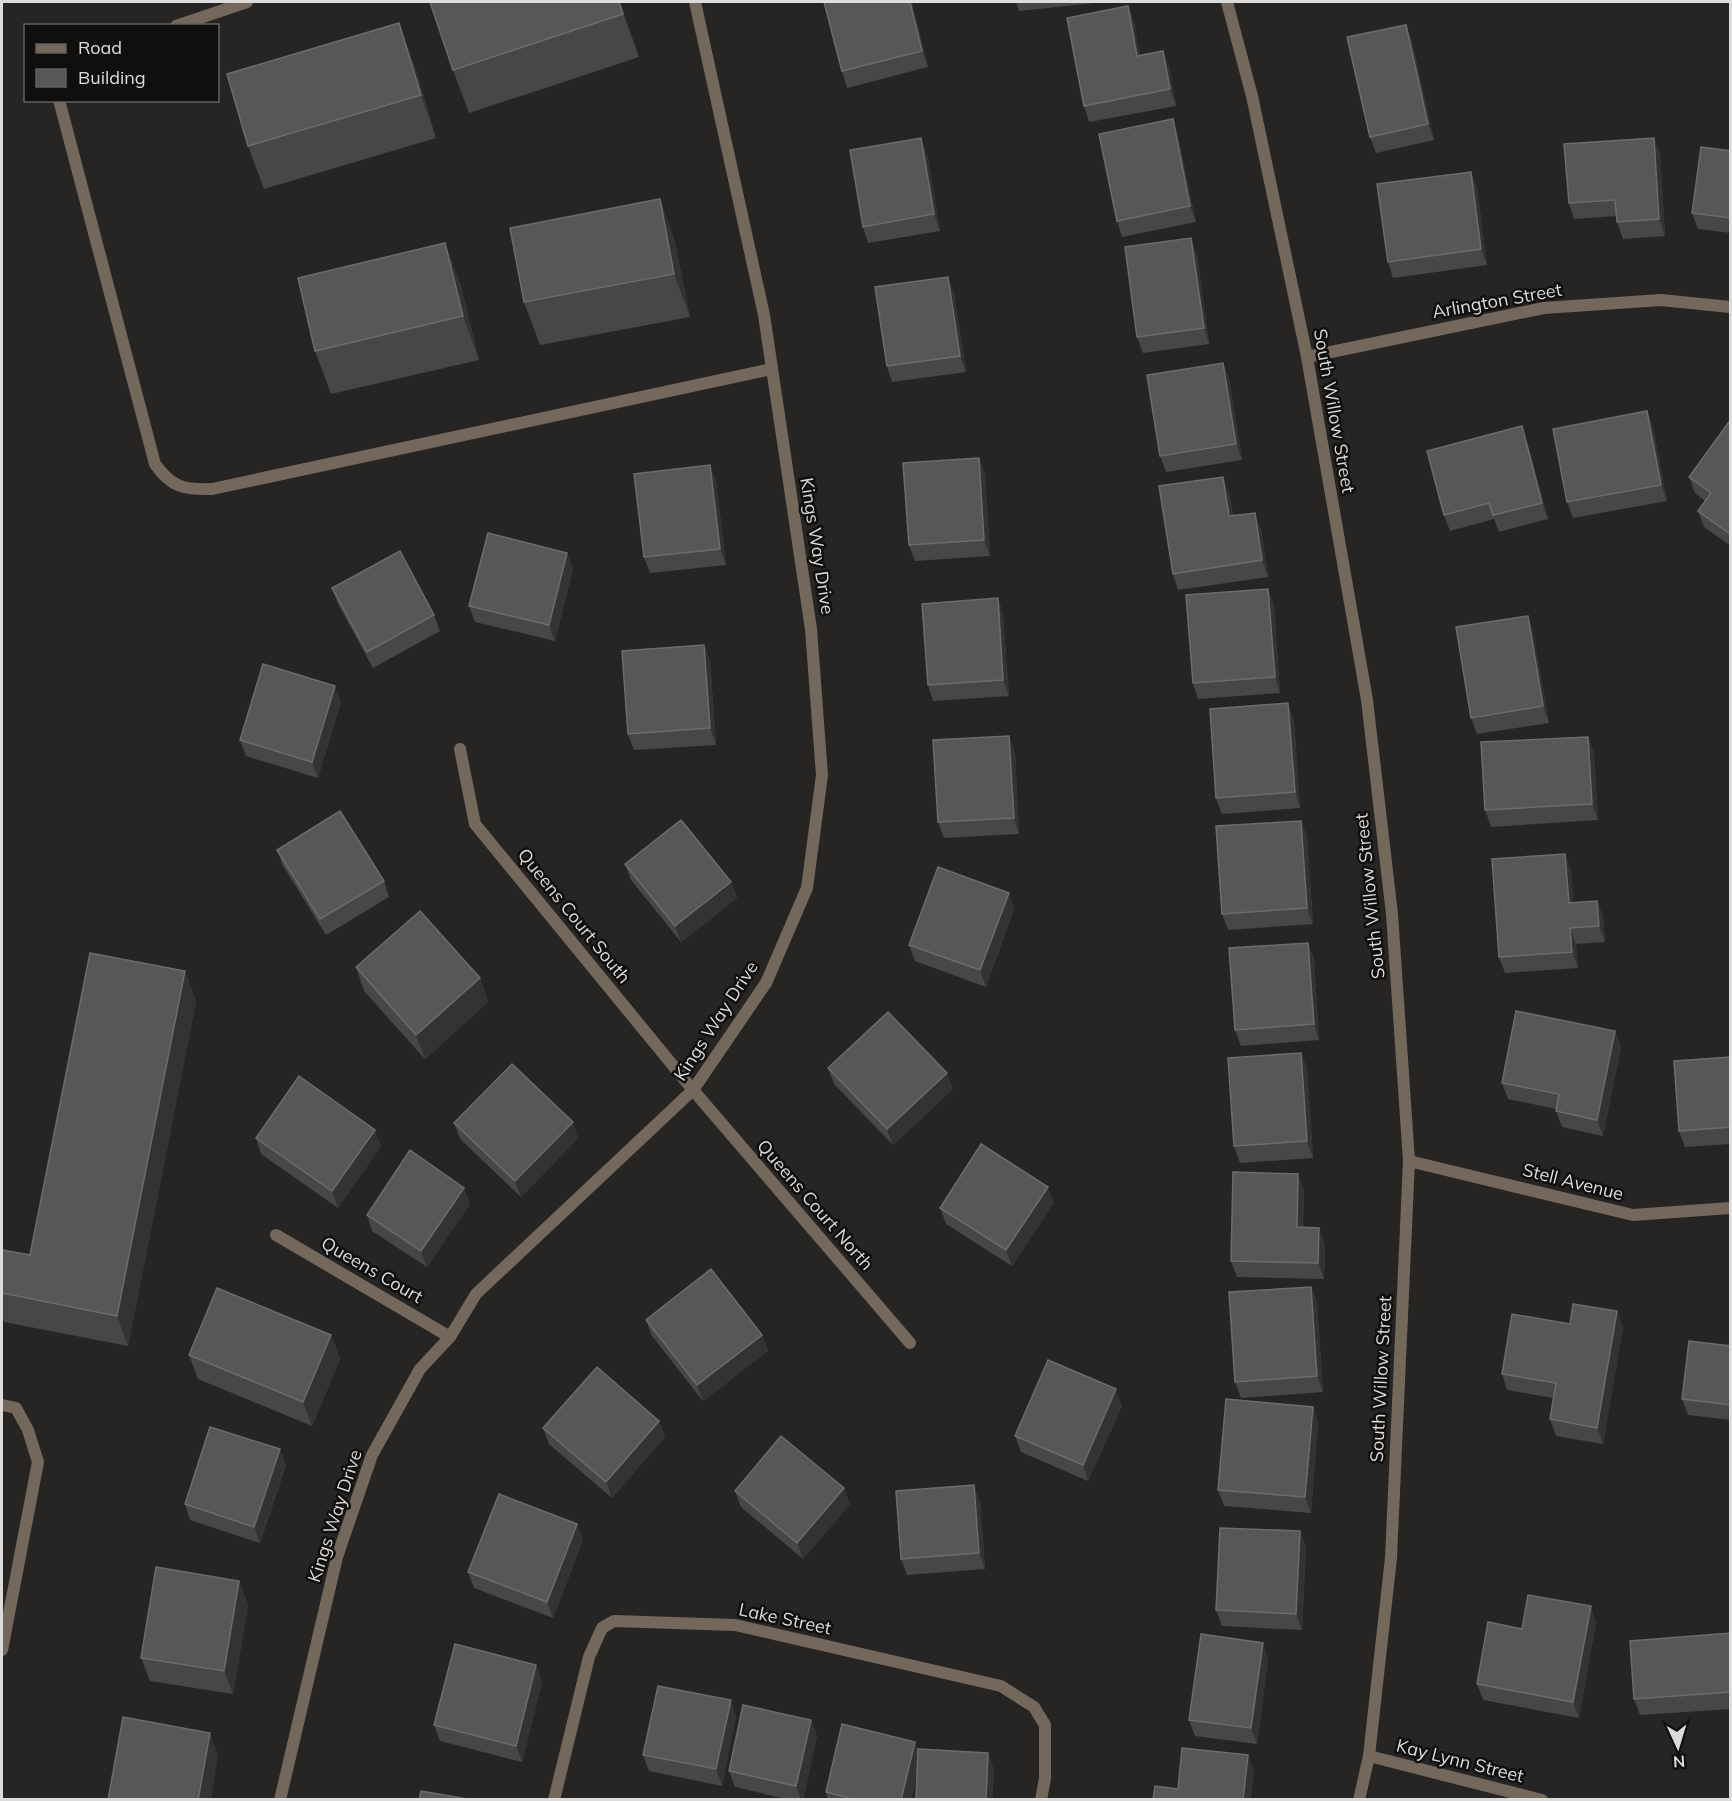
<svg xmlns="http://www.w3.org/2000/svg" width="1732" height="1801" viewBox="0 0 1732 1801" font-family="Mulish,sans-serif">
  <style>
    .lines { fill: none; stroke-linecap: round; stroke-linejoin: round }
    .lane { stroke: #73685b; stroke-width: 12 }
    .street { stroke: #73685b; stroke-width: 12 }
    .wall { fill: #494745 }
    .shaded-wall { fill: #353331 }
    .building { fill: #595755; stroke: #6e6c6a; stroke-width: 1.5 }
    .labels { text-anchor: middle; stroke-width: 5; stroke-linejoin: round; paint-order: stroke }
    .street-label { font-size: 18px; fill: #dddcdb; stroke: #100f0e }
  </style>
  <rect width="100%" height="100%" fill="#272523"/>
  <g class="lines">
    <g class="lane">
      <path d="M176,26l71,-24"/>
      <path d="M59,100l96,364c16,23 29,26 57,25l560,-120"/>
      <path d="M2,1405l14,3 12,22 10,32 -36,188"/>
      <path d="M554,1800l35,-143 13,-29 12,-7 121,4 266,61 33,21 11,18v53l-4,22"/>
    </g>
    <g class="street">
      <path d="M1227,2l25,94 55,261 60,343 25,214 17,247 -18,397 -22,198 -10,44"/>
      <path d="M1307,357l237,-49 117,-8 69,7"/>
      <path d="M460,749l15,75 218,266 217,253"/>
      <path d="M1409,1161l224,54 97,-7"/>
      <path d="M276,1235l174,102"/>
      <path d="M1369,1756l173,44"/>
      <path d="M280,1800l57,-243 35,-102 48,-86 30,-32 26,-43 217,-204 73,-107 41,-95 15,-113 -11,-146 -47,-314 -69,-313"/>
    </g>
  </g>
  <g class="wall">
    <path d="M620,2l19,55 -170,56 -16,-43z"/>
    <path d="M912,2l16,65 -81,21 -5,-17z"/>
    <path d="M1016,2h87l-84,9z"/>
    <path d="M1128,6l6,16 6,34 23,-5 6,16 7,39 -87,16 -5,-16z"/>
    <path d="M1406,25l6,16 22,99 -58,13 -6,-16z"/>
    <path d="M415,66l21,72 -172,51 -16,-43z"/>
    <path d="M1173,119l5,17 18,86 -74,15 -5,-16z"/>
    <path d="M1654,138l6,16 5,82 -42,3 -6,-17v-6l-43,3 -5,-16z"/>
    <path d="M1731,151v82l-33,-4 -6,-16z"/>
    <path d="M927,154l13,77 -72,12 -5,-16z"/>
    <path d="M1471,172l6,16 10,77 -94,13 -5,-16z"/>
    <path d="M660,199l15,43 15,75 -150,28 -16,-43z"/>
    <path d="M445,243l16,43 18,74 -148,34 -16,-43z"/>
    <path d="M1197,254l12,90 -66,9 -6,-16z"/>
    <path d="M954,293l12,79 -74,10 -5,-16z"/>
    <path d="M1223,363l6,16 13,81 -76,12 -6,-16z"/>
    <path d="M1731,419v127l-27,-19 -6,-16 7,-10 -10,-8 -6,-16z"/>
    <path d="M1522,426l5,16 21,77 -49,13 -5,-13 -44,12 -6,-16z"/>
    <path d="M1653,427l14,74 -94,17 -6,-16z"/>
    <path d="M979,458l6,16 5,82 -75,5 -6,-16z"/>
    <path d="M710,465l6,16 10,84 -76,8 -6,-16z"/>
    <path d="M1229,493l4,23 28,13 7,48 -90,13 -5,-16z"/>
    <path d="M567,553l6,16 -18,72 -80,-19 -6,-16z"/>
    <path d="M332,588l102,27 6,16 -67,37 -35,-64z"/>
    <path d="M1268,589l6,17 6,87 -82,6 -5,-16z"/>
    <path d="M998,598l5,17 6,81 -76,5 -5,-16z"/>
    <path d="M1533,632l16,91 -72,11 -6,-16z"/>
    <path d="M704,645l6,16 6,84 -82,5 -6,-16z"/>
    <path d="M341,702l-23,76 -72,-22 -6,-16z"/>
    <path d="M1294,720l6,88 -78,6 -6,-16z"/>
    <path d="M1009,736l6,17 4,81 -75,4 -6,-16z"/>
    <path d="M1588,737l6,16 4,67 -107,7 -6,-17z"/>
    <path d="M1301,821l6,16 6,87 -85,6 -6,-16z"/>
    <path d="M277,850l107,31 5,16 -63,38 -43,-69z"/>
    <path d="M1565,854l6,16 2,33 24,-2 6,16 2,25 -29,2 2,24 -73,5 -6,-16z"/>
    <path d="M625,864l106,18 6,16 -56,44 -50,-62z"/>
    <path d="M1009,893l5,16 -28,78 -71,-26 -6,-16z"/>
    <path d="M1308,943l6,16 5,81 -78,6 -6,-16z"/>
    <path d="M356,967l124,11 8,24 -63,57 -61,-68z"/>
    <path d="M185,971l11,31 -68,344 -124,-24 -2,-7v-65l28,5z"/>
    <path d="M1615,1031l6,16 -18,89 -41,-9 -6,-16v-2l-48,-10 -6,-16z"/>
    <path d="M1301,1053l6,16 6,89 -73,5 -6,-17z"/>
    <path d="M1731,1057v87l-46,3 -6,-16z"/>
    <path d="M828,1068l125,21 -60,56 -59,-61z"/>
    <path d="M454,1123l124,15 -57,59 -61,-58z"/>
    <path d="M256,1138l125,8 -43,62 -77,-54z"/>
    <path d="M1304,1190l-1,37 22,17 -1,35 -87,-2 -6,-16z"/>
    <path d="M1054,1203l-42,63 -66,-42 -6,-16z"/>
    <path d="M470,1204l-43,63 -55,-36 -5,-16z"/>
    <path d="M1311,1287l6,16 6,89 -82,6 -6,-16z"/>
    <path d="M646,1320l116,15 6,16 -65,50 -51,-65z"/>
    <path d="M1570,1324l53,3 -20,117 -47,-8 -6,-17 3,-21 -46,-8 -5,-16z"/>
    <path d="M331,1335l9,24 -28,67 -114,-47 -9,-24z"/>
    <path d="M1731,1346v74l-43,-5 -6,-16z"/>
    <path d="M1122,1406l-34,75 -67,-29 -6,-16z"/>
    <path d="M1313,1407l5,16 -7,90 -87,-7 -6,-16z"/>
    <path d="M659,1421l6,16 -53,61 -63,-54 -6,-16z"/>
    <path d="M286,1465l-26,78 -70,-23 -5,-16z"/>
    <path d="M735,1491l115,13 -47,55 -62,-52z"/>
    <path d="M980,1501l5,68 -78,6 -6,-16z"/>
    <path d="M1300,1531l6,16 -4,83 -80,-4 -6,-16z"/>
    <path d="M583,1540l-30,78 -79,-30 -6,-16z"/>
    <path d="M239,1581l9,24 -15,89 -83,-13 -9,-23z"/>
    <path d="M1596,1622l-17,96 -96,-18 -6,-16 45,-55z"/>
    <path d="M1731,1633v76l-91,6 -6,-16z"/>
    <path d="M1268,1659l-11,85 -62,-8 -6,-16z"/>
    <path d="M536,1665l6,17 -20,80 -82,-21 -6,-16z"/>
    <path d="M736,1716l-14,70 -73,-15 -6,-16z"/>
    <path d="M811,1720l6,16 -14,64h-13l-55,-13 -6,-16z"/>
    <path d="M915,1742l3,9 76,18 -2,31h-76l1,-26 -6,26h-83l-2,-8z"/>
  </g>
  <g class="shaded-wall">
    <path d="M619,2h1l19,55 -16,-43z"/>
    <path d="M910,2h2l16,65 -6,-16z"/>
    <path d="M1128,6l6,16 9,50 -6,-16z"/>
    <path d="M399,23l16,43 21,72 -15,-43z"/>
    <path d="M1406,25l6,16 22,99 -6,-16z"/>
    <path d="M1163,51l6,16 7,39 -6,-17z"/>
    <path d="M1173,119l5,17 18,86 -6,-16z"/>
    <path d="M921,138l6,16 13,77 -6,-17z"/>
    <path d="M1654,138l6,16 5,82 -6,-17z"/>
    <path d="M1471,172l6,16 10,77 -6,-16z"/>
    <path d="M660,199l15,43 15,75 -16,-43z"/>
    <path d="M1191,238l6,16 12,90 -5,-16z"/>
    <path d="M445,243l16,43 18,74 -16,-44z"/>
    <path d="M948,277l6,16 12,79 -6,-16z"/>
    <path d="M1223,363l6,16 13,81 -6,-16z"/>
    <path d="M1647,411l6,16 14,74 -6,-16z"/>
    <path d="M1522,426l5,16 21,77 -6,-16z"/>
    <path d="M979,458l6,16 5,82 -6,-16z"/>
    <path d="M710,465l6,16 10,84 -6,-16z"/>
    <path d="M1223,477l6,16 6,40 -6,-17z"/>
    <path d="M1255,513l6,16 7,48 -6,-17z"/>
    <path d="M567,553l6,16 -18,72 -6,-16z"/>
    <path d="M1268,589l6,17 6,87 -5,-16z"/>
    <path d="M998,598l5,17 6,81 -6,-16z"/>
    <path d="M1528,616l5,16 16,91 -6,-17z"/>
    <path d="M704,645l6,16 6,84 -6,-17z"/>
    <path d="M335,686l6,16 -23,76 -6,-16z"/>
    <path d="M1288,703l6,17 6,88 -5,-16z"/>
    <path d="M1009,736l6,17 4,81 -5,-16z"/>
    <path d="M1588,737l6,16 4,67 -6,-16z"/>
    <path d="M1301,821l6,16 6,87 -6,-16z"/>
    <path d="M1565,854l6,16 4,49 -6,-16z"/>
    <path d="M731,882l6,16 -56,44 -6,-16z"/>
    <path d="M1009,893l5,16 -28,78 -6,-17z"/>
    <path d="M1597,901l6,16 2,25 -6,-16z"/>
    <path d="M1570,928l6,16 2,24 -6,-16z"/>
    <path d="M1308,943l6,16 5,81 -5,-16z"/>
    <path d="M185,971l11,31 -68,344 -11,-30z"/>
    <path d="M480,978l8,24 -63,57 -9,-24z"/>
    <path d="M1615,1031l6,16 -18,89 -6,-16z"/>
    <path d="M1301,1053l6,16 6,89 -6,-17z"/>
    <path d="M947,1073l6,16 -60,56 -6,-16z"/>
    <path d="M573,1122l5,16 -57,59 -6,-16z"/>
    <path d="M375,1130l6,16 -43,62 -6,-17z"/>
    <path d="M1298,1174l6,16 -2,53 -5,-16z"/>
    <path d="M1048,1187l6,16 -42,63 -6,-16z"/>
    <path d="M464,1188l6,16 -43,63 -6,-16z"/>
    <path d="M1319,1228l6,16 -1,35 -6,-16z"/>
    <path d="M1311,1287l6,16 6,89 -6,-16z"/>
    <path d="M1617,1311l6,16 -20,117 -6,-16z"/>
    <path d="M331,1335l9,24 -28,67 -9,-24z"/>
    <path d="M762,1335l6,16 -65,50 -6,-16z"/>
    <path d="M1116,1389l6,17 -34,75 -5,-16z"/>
    <path d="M1313,1407l5,16 -7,90 -6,-16z"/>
    <path d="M659,1421l6,16 -53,61 -6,-16z"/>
    <path d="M280,1449l6,16 -26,78 -6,-16z"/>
    <path d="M974,1485l6,16 5,68 -6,-16z"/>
    <path d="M844,1488l6,16 -47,55 -6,-16z"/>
    <path d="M577,1524l6,16 -30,78 -6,-16z"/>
    <path d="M1300,1531l6,16 -4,83 -6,-16z"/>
    <path d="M239,1581l9,24 -15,89 -9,-23z"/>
    <path d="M1591,1606l5,16 -17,96 -6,-16z"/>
    <path d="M1263,1643l5,16 -11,85 -6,-16z"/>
    <path d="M536,1665l6,17 -20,80 -6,-16z"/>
    <path d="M731,1700l5,16 -14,70 -6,-17z"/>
    <path d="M811,1720l6,16 -14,64h-2l-5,-14z"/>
    <path d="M210,1733l8,23 -7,44h-13z"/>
    <path d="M915,1742l6,16 -10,42h-10z"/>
    <path d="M988,1753l6,16 -2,31h-6z"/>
    <path d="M1248,1755l6,16 -3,29h-8z"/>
  </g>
  <g class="building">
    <path d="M430,2h189l4,12 -170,56z"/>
    <path d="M824,2h86l12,49 -80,20z"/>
    <path d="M1128,6l9,50 26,-5 7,38 -86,17 -17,-88z"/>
    <path d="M399,23l22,72 -173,51 -21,-72z"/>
    <path d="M1406,25l22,99 -58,13 -23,-100z"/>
    <path d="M1173,119l17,87 -73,15 -18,-87z"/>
    <path d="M921,138l13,76 -71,13 -13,-77z"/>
    <path d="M1654,138l5,81 -42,3 -2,-22 -46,3 -5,-59z"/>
    <path d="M1701,147l30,4v67l-39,-5z"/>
    <path d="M1471,172l10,77 -93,13 -11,-78z"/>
    <path d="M660,199l14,75 -150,28 -14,-74z"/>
    <path d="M1191,238l13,90 -67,9 -12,-90z"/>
    <path d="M445,243l18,73 -148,35 -17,-73z"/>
    <path d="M948,277l12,79 -73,10 -12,-79z"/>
    <path d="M1223,363l13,81 -76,12 -13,-81z"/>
    <path d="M1647,411l14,74 -94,17 -14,-73z"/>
    <path d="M1731,419v114l-1,1 -32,-23 13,-18 -22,-16z"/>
    <path d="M1522,426l20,77 -49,12 -4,-12 -45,12 -17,-64z"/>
    <path d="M979,458l5,82 -75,5 -6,-82z"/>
    <path d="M710,465l10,84 -76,8 -10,-83z"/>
    <path d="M1223,477l6,39 26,-3 7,47 -89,14 -14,-88z"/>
    <path d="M488,533l79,20 -18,72 -80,-19z"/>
    <path d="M400,551l34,64 -67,37 -35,-64z"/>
    <path d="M1268,589l7,88 -82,6 -7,-88z"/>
    <path d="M998,598l5,82 -75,5 -6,-81z"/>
    <path d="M1528,616l15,90 -72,12 -15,-91z"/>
    <path d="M704,645l6,83 -82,6 -6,-83z"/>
    <path d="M263,664l72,22 -23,76 -72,-22z"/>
    <path d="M1288,703l7,89 -79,6 -6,-89z"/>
    <path d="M1009,736l5,82 -76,4 -5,-82z"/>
    <path d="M1588,737l4,67 -107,6 -4,-68z"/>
    <path d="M340,811l44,70 -64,38 -43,-69z"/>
    <path d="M681,820l50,62 -56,44 -50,-62z"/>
    <path d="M1301,821l6,87 -85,6 -6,-88z"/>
    <path d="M1565,854l4,49 28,-2 2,25 -29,2 2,24 -73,5 -7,-98z"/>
    <path d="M938,867l71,26 -29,77 -71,-25z"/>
    <path d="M420,911l60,67 -64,57 -60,-68z"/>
    <path d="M1308,943l6,81 -79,6 -6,-82z"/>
    <path d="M90,953l95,18 -68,345 -115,-23v-43l28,5z"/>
    <path d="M1516,1011l99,20 -18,89 -41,-9 3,-17 -57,-11z"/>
    <path d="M888,1012l59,61 -60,56 -59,-61z"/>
    <path d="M1301,1053l6,88 -73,5 -6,-88z"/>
    <path d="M1731,1057v70l-52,4 -5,-70z"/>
    <path d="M512,1064l61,58 -58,59 -61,-58z"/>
    <path d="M299,1076l76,54 -43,61 -76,-53z"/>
    <path d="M981,1144l67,43 -42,63 -66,-42z"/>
    <path d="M410,1150l54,38 -43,63 -54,-36z"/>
    <path d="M1233,1172l65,2 -1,53 22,1 -1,35 -87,-2z"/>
    <path d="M711,1269l51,66 -65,50 -51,-65z"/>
    <path d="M1311,1287l6,89 -82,6 -6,-90z"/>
    <path d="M217,1288l114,47 -28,67 -114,-47z"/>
    <path d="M1573,1304l44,7 -20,117 -47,-9 6,-36 -54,-9 10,-60 58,10z"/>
    <path d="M1689,1341l42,5v59l-49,-6z"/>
    <path d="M1048,1360l68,29 -33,76 -68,-29z"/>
    <path d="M597,1367l62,54 -53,61 -63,-54z"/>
    <path d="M1226,1399l87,8 -8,90 -87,-7z"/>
    <path d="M210,1427l70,22 -26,78 -69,-23z"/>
    <path d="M781,1436l63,52 -47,55 -62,-52z"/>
    <path d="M974,1485l5,68 -78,6 -5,-68z"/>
    <path d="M499,1494l78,30 -30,78 -79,-30z"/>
    <path d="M1220,1528l80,3 -4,83 -80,-4z"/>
    <path d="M156,1567l83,14 -15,90 -83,-13z"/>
    <path d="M1528,1595l63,11 -18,96 -96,-18 11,-62 34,7z"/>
    <path d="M1731,1633v59l-97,7 -4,-58z"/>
    <path d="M1201,1634l62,9 -12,85 -62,-8z"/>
    <path d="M455,1644l81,21 -20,81 -82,-21z"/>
    <path d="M658,1686l73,14 -15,69 -73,-14z"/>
    <path d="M743,1705l68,15 -15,66 -67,-15z"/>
    <path d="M123,1717l87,16 -12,67h-90z"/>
    <path d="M842,1724l73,18 -14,58h-45l-30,-8z"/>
    <path d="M1182,1748l66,7 -5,45h-90l2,-14 23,3z"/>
    <path d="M918,1749l70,4 -2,47h-70z"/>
    <path d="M421,1791l52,9h-54z"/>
  </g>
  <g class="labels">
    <g class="street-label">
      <text transform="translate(1497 301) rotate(-10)" y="6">Arlington Street</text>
      <text transform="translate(1334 411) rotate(80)" y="6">South Willow Street</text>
      <text transform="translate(817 546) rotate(81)" y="6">Kings Way Drive</text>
      <text transform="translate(1370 896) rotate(-96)" y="6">South Willow Street</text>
      <text transform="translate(574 916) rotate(51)" y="6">Queens Court South</text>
      <text transform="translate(716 1021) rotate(-57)" y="6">Kings Way Drive</text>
      <text transform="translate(1573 1182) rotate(14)" y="6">Stell Avenue</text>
      <text transform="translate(815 1205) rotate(49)" y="6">Queens Court North</text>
      <text transform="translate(372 1270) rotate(30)" y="6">Queens Court</text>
      <text transform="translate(1381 1379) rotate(-87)" y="6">South Willow Street</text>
      <text transform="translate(335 1516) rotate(-72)" y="6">Kings Way Drive</text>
      <text transform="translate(785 1619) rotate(12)" y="6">Lake Street</text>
      <text transform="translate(1460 1761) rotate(14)" y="6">Kay Lynn Street</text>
    </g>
  </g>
  <rect width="1732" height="1801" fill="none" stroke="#dddcdb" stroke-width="6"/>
  <rect x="24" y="24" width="195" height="78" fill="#100f0e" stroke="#626160" stroke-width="1.5"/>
  <rect x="36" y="44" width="30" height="9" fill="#73685b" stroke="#626160" stroke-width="1.5"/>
  <text x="78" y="54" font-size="18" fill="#dddcdb">Road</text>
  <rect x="36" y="69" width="30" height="18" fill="#595755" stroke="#626160" stroke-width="1.5"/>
  <text x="78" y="84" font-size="18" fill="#dddcdb">Building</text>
  <g transform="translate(1678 1747) rotate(176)" stroke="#100f0e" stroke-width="4.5" paint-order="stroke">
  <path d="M0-4.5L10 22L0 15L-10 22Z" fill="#dddcdb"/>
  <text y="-9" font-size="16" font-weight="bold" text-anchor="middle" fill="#dddcdb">N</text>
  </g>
</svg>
